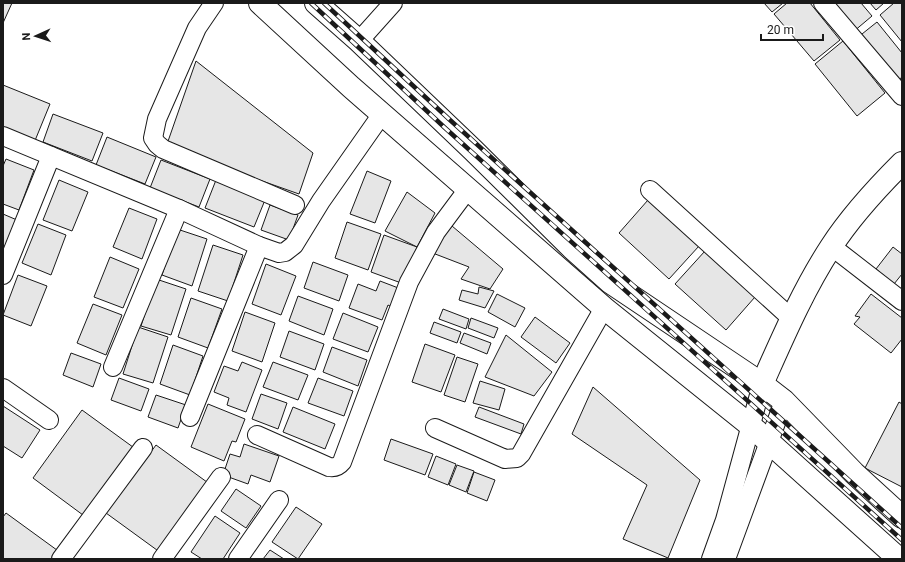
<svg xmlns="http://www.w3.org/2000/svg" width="905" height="562" viewBox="0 0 905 562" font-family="Roboto,sans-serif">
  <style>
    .building { fill: #e6e6e6; stroke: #1a1a1a }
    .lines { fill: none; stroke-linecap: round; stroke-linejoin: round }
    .street-casing { stroke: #1a1a1a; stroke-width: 20 }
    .secondary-casing { stroke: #1a1a1a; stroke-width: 24 }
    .street { stroke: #fff; stroke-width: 18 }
    .secondary { stroke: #fff; stroke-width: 22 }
    .rail-casing { stroke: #1a1a1a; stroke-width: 4.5 }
    .rail { stroke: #fff; stroke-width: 3; stroke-dasharray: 9; stroke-linecap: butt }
  </style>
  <rect width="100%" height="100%" fill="#fff"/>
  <g class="building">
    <path d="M3,3h9l-9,20z"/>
    <path d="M764,3h19l-11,9z"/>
    <path d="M787,3h23l30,37 -26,21 -40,-47z"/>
    <path d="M829,3h32l11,13 -19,16z"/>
    <path d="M870,3h14l-8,7z"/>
    <path d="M894,3h8v39l-22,-27z"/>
    <path d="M877,22l25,31v24l-8,7 -37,-46z"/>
    <path d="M843,41l42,52 -28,23 -42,-52z"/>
    <path d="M196,61l117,92 -14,41 -133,-47z"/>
    <path d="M3,85l47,19 -16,39 -31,-12z"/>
    <path d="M53,114l50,19 -11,28 -49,-19z"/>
    <path d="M107,137l49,20 -11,27 -49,-19z"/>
    <path d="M6,159l28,11 -15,40 -16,-6v-38z"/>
    <path d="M161,160l49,19 -11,28 -49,-19z"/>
    <path d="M367,171l24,10 -16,42 -25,-9z"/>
    <path d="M59,180l29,12 -16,39 -29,-11z"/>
    <path d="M216,180l49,20 -11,27 -49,-19z"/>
    <path d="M407,192l28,21 -18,34 -32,-16z"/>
    <path d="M648,200l51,46 -30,33 -50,-46z"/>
    <path d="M270,205l28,10 -9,25 -28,-10z"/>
    <path d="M129,208l28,11 -15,40 -29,-12z"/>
    <path d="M3,214l14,6 -14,36z"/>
    <path d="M347,222l34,12 -13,36 -33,-12z"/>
    <path d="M38,224l28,11 -15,40 -29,-12z"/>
    <path d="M452,226l51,43 -13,20 -29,-10 8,-12 -39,-15z"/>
    <path d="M177,229l30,10 -15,47 -30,-11z"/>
    <path d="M384,235l33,12 -13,37 -33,-12z"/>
    <path d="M213,245l30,10 -15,46 -30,-10z"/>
    <path d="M893,247l9,7v20l-8,10 -18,-15z"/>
    <path d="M705,251l50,46 -29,33 -51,-46z"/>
    <path d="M110,257l29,12 -16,39 -29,-11z"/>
    <path d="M313,262l35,13 -9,26 -35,-13z"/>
    <path d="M266,264l30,12 -15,39 -29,-11z"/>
    <path d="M18,275l29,11 -16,40 -28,-11z"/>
    <path d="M156,279l30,10 -15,46 -30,-9z"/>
    <path d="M380,281l21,8 -7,19 -6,-3 -6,15 -33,-12 9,-24 18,7z"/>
    <path d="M479,287l15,4 -9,17 -26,-8 3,-10 16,4z"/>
    <path d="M497,294l28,14 -10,19 -27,-15z"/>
    <path d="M871,294l31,24v21l-11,14 -37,-29 6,-7 -5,-1z"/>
    <path d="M298,296l35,13 -9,26 -35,-14z"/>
    <path d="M191,298l31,11 -14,39 -30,-11z"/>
    <path d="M93,304l29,11 -16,40 -29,-12z"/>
    <path d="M443,309l26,10 -3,10 -27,-10z"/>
    <path d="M245,312l30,11 -13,39 -30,-11z"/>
    <path d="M343,313l35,14 -10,25 -35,-13z"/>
    <path d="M535,317l35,26 -14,20 -35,-26z"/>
    <path d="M471,318l27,10 -4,10 -26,-10z"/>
    <path d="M434,322l27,10 -4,11 -27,-10z"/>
    <path d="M138,327l30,10 -15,46 -30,-9z"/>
    <path d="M289,331l35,13 -9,26 -35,-13z"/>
    <path d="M464,333l27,10 -4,11 -27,-11z"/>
    <path d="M506,335l46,37 -18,24 -49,-19z"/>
    <path d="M425,344l30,11 -14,37 -29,-10z"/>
    <path d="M173,345l30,11 -13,39 -30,-11z"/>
    <path d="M332,347l35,13 -9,26 -35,-14z"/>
    <path d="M71,353l30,11 -8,23 -30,-12z"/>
    <path d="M457,357l21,7 -13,38 -21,-7z"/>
    <path d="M242,362l20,8 -16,42 -19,-7 2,-7 -15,-6 10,-26 14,5z"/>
    <path d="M273,362l35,13 -10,25 -35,-13z"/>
    <path d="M119,378l30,11 -8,22 -30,-11z"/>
    <path d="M318,378l35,13 -9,25 -36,-13z"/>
    <path d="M480,381l25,8 -6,21 -26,-7z"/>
    <path d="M593,387l107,93 -32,78 -45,-19 24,-54 -75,-51z"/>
    <path d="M261,394l26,9 -9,26 -26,-10z"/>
    <path d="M156,395l30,10 -8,23 -30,-11z"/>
    <path d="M899,402l3,2v83l-37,-19z"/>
    <path d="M208,404l37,15 -9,23 -4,-1 -8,20 -33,-14z"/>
    <path d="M3,406l37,24 -18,28 -19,-12z"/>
    <path d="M293,407l42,17 -10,25 -42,-17z"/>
    <path d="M479,407l45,17 -3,10 -46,-17z"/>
    <path d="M82,410l55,40 -50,68 -54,-40z"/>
    <path d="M391,439l42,15 -8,21 -41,-15z"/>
    <path d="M244,444l35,12 -9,26 -19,-7 -3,9 -25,-9 7,-21 10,3z"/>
    <path d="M156,445l55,40 -50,68 -55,-40z"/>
    <path d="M436,456l20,8 -8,21 -20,-8z"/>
    <path d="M457,465l17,6 -8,21 -17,-7z"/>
    <path d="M474,472l21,8 -8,21 -20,-8z"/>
    <path d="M236,489l25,17 -15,22 -25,-17z"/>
    <path d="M296,507l26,17 -24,35 -26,-17z"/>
    <path d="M6,513l55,40 -5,6h-53v-42z"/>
    <path d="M215,516l25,17 -17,26h-21l-11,-7z"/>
    <path d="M270,550l14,9h-21z"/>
  </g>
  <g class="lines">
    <g class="street-casing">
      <g id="street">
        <path d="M214,3l-17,25 -40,91 -4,19 4,6 6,5 132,56"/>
        <path d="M823,3l79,93"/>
        <path d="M359,41l34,-38"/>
        <path d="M3,136l176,73 80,37 20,7 6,-1 9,-7 27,-44 61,-87"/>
        <path d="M650,190l141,128"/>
        <path d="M831,246l71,55"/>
        <path d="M3,275l48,-119"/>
        <path d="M113,367l66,-158"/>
        <path d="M3,388l46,32"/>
        <path d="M190,417l69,-171"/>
        <path d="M435,428l70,31 12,-1 4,-4 83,-146"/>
        <path d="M257,435l72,32c6,1 9,0 13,-5l67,-180 27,-50 32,-43"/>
        <path d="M61,559l82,-111"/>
        <path d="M162,559l59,-82"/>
        <path d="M238,559l41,-59"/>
        <path d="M711,559l14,-39 37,-136"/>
        <path d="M726,559l58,-158"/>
      </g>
    </g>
    <g class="secondary-casing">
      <g id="secondary">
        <path d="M260,3l91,84 253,221 147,118 148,133"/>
        <path d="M316,3l43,38 114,109 99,98 38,34 152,102 22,17 70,72 48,44"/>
        <path d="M762,384c21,-47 41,-94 69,-137 20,-31 45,-58 71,-84"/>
      </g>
    </g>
    <use href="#street" class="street"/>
    <use href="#secondary" class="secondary"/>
    <g class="rail-casing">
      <g id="rail">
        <path d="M311,3l133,124 458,413"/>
        <path d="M324,3l126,117 452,408"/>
      </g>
    </g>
    <use href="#rail" class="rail"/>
  </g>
  <rect width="905" height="562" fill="none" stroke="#1a1a1a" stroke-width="8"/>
  <g transform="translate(36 36) rotate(267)" stroke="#ffffff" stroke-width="3" paint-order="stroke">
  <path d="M0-3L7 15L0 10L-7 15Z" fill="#1a1a1a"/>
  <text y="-6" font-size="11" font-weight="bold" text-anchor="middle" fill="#1a1a1a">N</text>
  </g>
  <path d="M761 34v6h62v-6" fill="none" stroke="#1a1a1a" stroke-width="2"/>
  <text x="767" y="34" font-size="12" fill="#1a1a1a" stroke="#ffffff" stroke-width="3" paint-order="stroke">20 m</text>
</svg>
